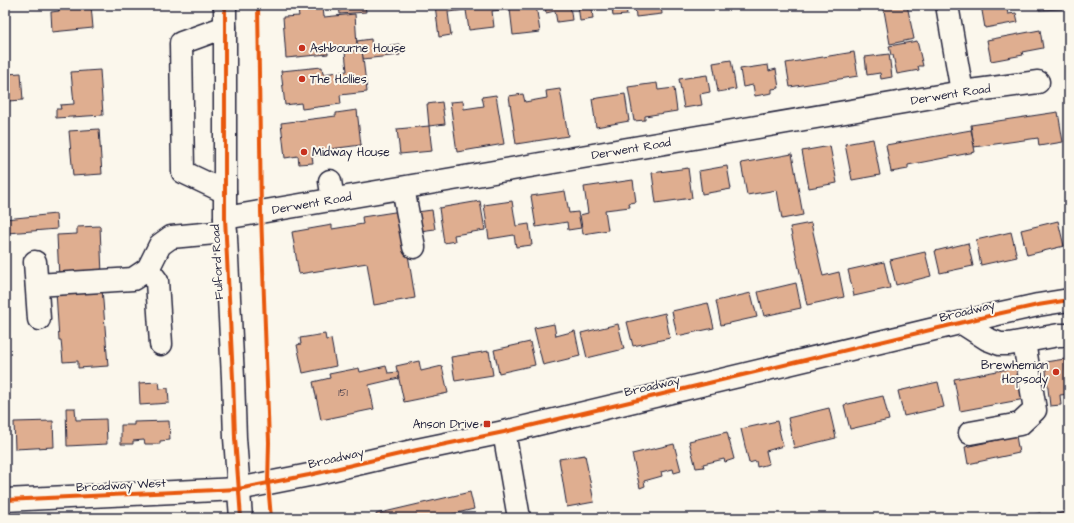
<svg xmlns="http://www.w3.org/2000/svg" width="1074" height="523" viewBox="0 0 1074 523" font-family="'Architects Daughter',sans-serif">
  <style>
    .building { fill: #dfae90; stroke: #22223b }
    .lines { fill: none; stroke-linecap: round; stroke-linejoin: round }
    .minor-casing { stroke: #22223b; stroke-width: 25 }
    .major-casing { stroke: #22223b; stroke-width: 25 }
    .minor { stroke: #fbf7ec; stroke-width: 22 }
    .major { stroke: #fbf7ec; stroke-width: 22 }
    .cycleway-casing { stroke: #fbf7ec; stroke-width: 6 }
    .cycleway { stroke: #e8590c; stroke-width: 4 }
    .poi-dot { fill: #c8321e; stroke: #fbf7ec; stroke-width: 1.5 }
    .labels { text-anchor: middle; stroke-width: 4; stroke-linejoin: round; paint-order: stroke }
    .number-label { font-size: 10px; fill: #514550 }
    .poi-label { font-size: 12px; fill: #22223b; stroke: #fbf7ec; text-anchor: start }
    .street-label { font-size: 12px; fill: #22223b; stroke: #fbf7ec }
  </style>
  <rect width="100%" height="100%" fill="#fbf7ec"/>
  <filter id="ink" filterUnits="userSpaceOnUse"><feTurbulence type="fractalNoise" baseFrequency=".025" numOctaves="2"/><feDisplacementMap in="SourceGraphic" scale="8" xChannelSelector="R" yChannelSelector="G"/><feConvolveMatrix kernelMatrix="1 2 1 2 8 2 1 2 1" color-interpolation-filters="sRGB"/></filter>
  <g filter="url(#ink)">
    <g class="building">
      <path d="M58,5h33l2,23 -41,4 -1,-20 8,-1z"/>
      <path d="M339,5h26l1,7 -26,2z"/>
      <path d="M435,5h104h-3l4,27 -27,3 -3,-26 -18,2 2,16 -25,3 -3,-20 -18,2 3,23 -12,2z"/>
      <path d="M545,5h25l2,15 -15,2 -2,-11 -9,2z"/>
      <path d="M578,5h48l1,10 -14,1 -1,-9 -20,2 1,10 -13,2z"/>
      <path d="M635,5h26l1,9 -26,3z"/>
      <path d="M883,5h24l7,34 -24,5z"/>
      <path d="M981,5h25l2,9 8,-1 2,9 -33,6z"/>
      <path d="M1038,5h24v4l-23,1z"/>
      <path d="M323,8l1,9 31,-3 2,32 -29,2v6l-42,4 -3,-41 16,-1 -1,-6z"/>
      <path d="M1040,30l3,18 -21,4 1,3 -32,6 -4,-21z"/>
      <path d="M371,39l1,9 27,-4 1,11 -37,4 -1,-9 -4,1 -1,-10z"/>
      <path d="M917,41l6,25h-5l1,4 -22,4 -4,-19h-2l-2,-9z"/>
      <path d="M362,50l5,42 -27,3 1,9 -39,5 -1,-6 -16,2 -4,-34 41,-4 1,7 24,-3 -2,-19z"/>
      <path d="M854,52l4,24 -68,11 -4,-24z"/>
      <path d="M889,54l3,23 -11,2 -1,-6 -13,2 -2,-18z"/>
      <path d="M731,60l5,29 -18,3 -5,-29z"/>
      <path d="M768,65l1,6 7,-2 3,19 -7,1v4l-17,3 -2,-11 -10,2 -3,-18z"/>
      <path d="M100,70l3,45 -47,3v-9h5l-1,-4 14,-1 -3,-32z"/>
      <path d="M21,73l2,27 -15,1 -1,-27z"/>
      <path d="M707,75l3,17 -10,2 2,11 -18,3 -5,-29z"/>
      <path d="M657,83l1,7 16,-2 3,23 -32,5v4l-11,1 -6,-34z"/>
      <path d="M560,89l8,47 -52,8 -7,-48 14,-2 2,8 22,-4 -1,-7z"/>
      <path d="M625,94l4,27 -33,6 -4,-28z"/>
      <path d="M496,95l8,49 -47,8 -7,-50 13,-1 1,8 20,-3 -2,-9z"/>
      <path d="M442,102l3,22 -16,2 -2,-22z"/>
      <path d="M357,110l4,35 -31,4v4l-18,3 1,7 -14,1 -1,-8 -13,2 -4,-35 55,-7v-3z"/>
      <path d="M1058,112l5,30 -24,4 -1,-8 -64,9 -3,-22z"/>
      <path d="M429,126l3,25 -32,3 -3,-25z"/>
      <path d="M99,129l3,45 -29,2 -4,-45z"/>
      <path d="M971,130l4,22 -67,13v4l-17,3 -5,-27z"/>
      <path d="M873,139l7,36 -28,5 -7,-36z"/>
      <path d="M830,146l7,37 -28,5 -7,-37z"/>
      <path d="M792,154l11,61 -21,4 -5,-29 -30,5 -6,-32z"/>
      <path d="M727,166l4,23 -29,5 -3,-23z"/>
      <path d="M688,168l4,30 -36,5 -4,-30z"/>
      <path d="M633,180l3,22 -7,1 1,4 -25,3 3,20 -25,4 -3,-19 8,-2 -4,-26z"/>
      <path d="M565,191l4,22 9,-1 3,16 -13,2 -1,-8 -31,5 -5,-31z"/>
      <path d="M480,201l5,29 -31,5 1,6 -11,2 -5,-35z"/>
      <path d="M512,201l4,25 13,-2 3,21 -16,2 -2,-12 -25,4 -5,-34z"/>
      <path d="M432,210l3,19 -15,2 -3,-19z"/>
      <path d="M401,211l14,87 -41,7 -7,-42 -68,11 -7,-42 40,-7v4l31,-5 -1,-7z"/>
      <path d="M56,214l1,15 -50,4 -2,-14z"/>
      <path d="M1058,221l6,25 -37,9 -6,-25z"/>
      <path d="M811,223l12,53 16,-4 5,25 -37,8 -17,-78z"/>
      <path d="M100,226l2,49 -43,3 -2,-43 20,-1v-7z"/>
      <path d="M1011,232l6,25 -36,8 -5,-25z"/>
      <path d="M968,243l5,23 -33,7 -5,-22z"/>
      <path d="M925,252l6,24 -35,9 -6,-25z"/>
      <path d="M884,262l6,26 -36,8 -6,-26z"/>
      <path d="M796,283l5,25 -37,8 -6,-24z"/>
      <path d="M102,288l6,78 -30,2v-7l-15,1 -2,-22h-2l-3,-49z"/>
      <path d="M751,293l6,24 -36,8 -5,-24z"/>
      <path d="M708,303l6,25 -37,8 -5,-25z"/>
      <path d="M665,313l5,25 -37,8 -6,-24z"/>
      <path d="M554,324l2,12 19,-5 5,25 -37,9 -9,-37z"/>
      <path d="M618,324l6,25 -37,9 -6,-25z"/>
      <path d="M325,334l1,6 5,-1 5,27 -33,7 -6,-28 4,-1 -1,-6z"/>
      <path d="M530,342l5,23 -36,8 -5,-23z"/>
      <path d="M489,351l4,24 -38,6 -4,-24z"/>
      <path d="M1065,359l4,35 -9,1 1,10 -11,1 -5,-44z"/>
      <path d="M419,361l2,10 21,-5 6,27 -44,9 -8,-36z"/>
      <path d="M386,366l2,7 10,-1 1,6 -30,7 5,24 -53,11 -8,-38 17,-4 -1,-4 30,-6 1,4z"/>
      <path d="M1019,367l6,32 -65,12 -6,-32z"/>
      <path d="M159,382l1,7 8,-1 1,15 -29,2 -1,-22z"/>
      <path d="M938,382l6,25 -40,9 -6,-25z"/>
      <path d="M883,396l6,24 -39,9 -6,-24z"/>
      <path d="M66,408h9l1,12 30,-1 1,25 -40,2z"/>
      <path d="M829,408l7,30 -42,10 -6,-30z"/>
      <path d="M1066,411h3v30h-2z"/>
      <path d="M53,421l1,26 -39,2 -1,-27z"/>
      <path d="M169,421l1,19 -10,1v3h-15l-1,-4 -11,1v3h-12v-19h13v-3z"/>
      <path d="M777,421l6,25 -17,5 3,13 -12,3 -1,-6 -7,2 -8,-34z"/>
      <path d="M727,432l7,27 -9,3 -1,-3 -21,5 1,3 -8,1 -7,-27z"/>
      <path d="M1016,436l3,17 -51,11 -3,-17z"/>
      <path d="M674,444l7,27 -7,2 -1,-4 -12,3 1,4 -18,5 1,5 -5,2 -8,-34z"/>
      <path d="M585,455l9,47 -27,5 -8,-48z"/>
      <path d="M470,492l4,17 -25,6v3h-72l-1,-4z"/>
      <path d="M1069,511v7h-16v-3z"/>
      <path d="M1040,513l1,5h-21z"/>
      <path d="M591,514l1,4h-22z"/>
    </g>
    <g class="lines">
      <g class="minor-casing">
        <g id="minor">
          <path d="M947,5l15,87"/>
          <path d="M225,27l-44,16 2,129 42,20"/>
          <path d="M330,181l3,19"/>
          <path d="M403,188l11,59"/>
          <path id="s1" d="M225,218l737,-126 76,-10"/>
          <path d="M35,262l4,57"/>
          <path d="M148,269l9,12 4,63"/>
          <path d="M37,285l96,-6 15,-10 12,-24 11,-8 55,-5"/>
          <path d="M962,323l25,16 13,5h9l50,-9h10"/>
          <path d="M504,432l15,86"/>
          <path d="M970,433l50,-9 15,-14 -11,-68"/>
          <path d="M5,500l233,-11 71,-14 108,-25 87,-18 493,-118 41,-9 31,-5"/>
        </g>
      </g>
      <g class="major-casing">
        <path id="major" d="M225,5v213l8,160 2,60 6,80"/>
      </g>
      <use href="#minor" class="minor"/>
      <use href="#major" class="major"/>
      <g class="cycleway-casing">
        <g id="cycleway">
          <path d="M225,5v213l8,160 2,60 6,80"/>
          <path d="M258,5l3,207 8,230 -1,42 3,34"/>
          <path d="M5,500l233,-11 71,-14 108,-25 87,-18 493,-118 41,-9 31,-5"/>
        </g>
      </g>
      <use href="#cycleway" class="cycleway"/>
    </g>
  </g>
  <g class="poi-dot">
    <circle cx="302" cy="48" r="4"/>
    <circle cx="302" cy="79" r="4"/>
    <circle cx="304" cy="152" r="4"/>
    <circle cx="1056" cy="372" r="4"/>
    <rect x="483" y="420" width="8" height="8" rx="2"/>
  </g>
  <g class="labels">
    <g class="number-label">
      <text x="343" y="396">151</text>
    </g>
    <g class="poi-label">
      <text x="310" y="52">Ashbourne House</text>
      <text x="310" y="83">The Hollies</text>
      <text x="312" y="156">Midway House</text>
      <text x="1048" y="369" text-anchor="end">Brewhemian<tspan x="1048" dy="14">Hopsody</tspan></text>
      <text x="479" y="428" text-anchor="end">Anson Drive</text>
    </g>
    <g class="street-label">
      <text dy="4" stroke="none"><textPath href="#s1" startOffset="736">Derwent Road</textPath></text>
      <text dy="4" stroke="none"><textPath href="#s1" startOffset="412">Derwent Road</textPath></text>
      <text dy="4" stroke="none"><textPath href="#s1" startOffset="88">Derwent Road</textPath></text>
      <text transform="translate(217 262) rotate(-93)" y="4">Fulford Road</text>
      <text transform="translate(967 311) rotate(-14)" y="4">Broadway</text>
      <text transform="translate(652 386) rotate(-13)" y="4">Broadway</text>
      <text transform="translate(336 458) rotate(-13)" y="4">Broadway</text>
      <text transform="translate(121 485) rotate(-3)" y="4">Broadway West</text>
    </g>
  </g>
  <rect width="1074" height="523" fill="none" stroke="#fbf7ec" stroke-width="20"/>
  <rect x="10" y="10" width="1054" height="503" fill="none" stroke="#22223b" stroke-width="1.5" filter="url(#ink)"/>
</svg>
